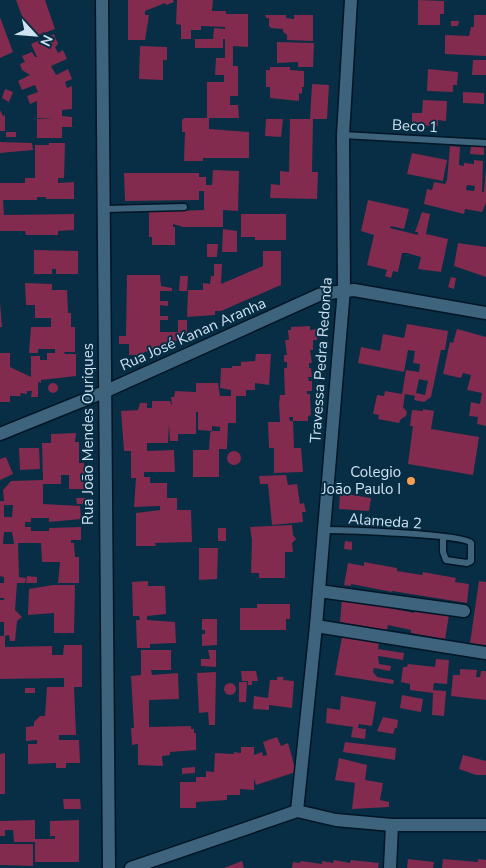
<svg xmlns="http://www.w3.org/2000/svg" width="486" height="868" viewBox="0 0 486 868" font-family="'Nunito Sans',sans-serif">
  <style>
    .building { fill: #822b4e; fill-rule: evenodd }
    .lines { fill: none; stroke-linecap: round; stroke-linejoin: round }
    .lane-casing { stroke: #001525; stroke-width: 9 }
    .street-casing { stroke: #001525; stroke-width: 15 }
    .lane { stroke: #3e637c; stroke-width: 6 }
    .street { stroke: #3e637c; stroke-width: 12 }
    .poi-dot { fill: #fa9f4f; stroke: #072e44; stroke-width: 2 }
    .labels { text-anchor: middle; stroke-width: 4; stroke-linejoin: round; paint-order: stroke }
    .street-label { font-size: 15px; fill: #cfe2f1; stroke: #072e44 }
    .poi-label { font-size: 15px; fill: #cfe2f1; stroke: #072e44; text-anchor: end }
  </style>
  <rect width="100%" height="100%" fill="#072e44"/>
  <g class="building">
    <path d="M16,0h29l10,29 -25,9z"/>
    <path d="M128,0h45l1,2 -8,3 -1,-2 -20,8v4h4l-4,25h-17z"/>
    <path d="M177,0h36l-1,11h14v3h22v33l-15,-1v20h5v30h-8v9h8l1,13h-30v11l40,3v26h-46v3h-19l1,-29h-3v-12l2,-2h23v-36h17v-7h-9l1,-17h9v-19h-2v9h-28v-9h18l1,-11 11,1v-2l-24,-1v4h-10v9h-10v-14l-5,-1z"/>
    <path d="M418,0l26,1v13h-4v11h-22z"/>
    <path d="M265,15h21v3l8,1v-4h19v26l-26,-1v-5l-4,-3v-3l-12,-1 -2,-2v-8h-3z"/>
    <path d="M474,15h12v41l-41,-2v-19l24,1 2,-9h3z"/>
    <path d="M0,17l13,35 -13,6z"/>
    <path d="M451,21h8l-1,5h-7z"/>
    <path d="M54,34l4,10 -3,3 3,6 5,-3 4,9 -16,7 5,9 12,-6 4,10 -7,3 2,6 5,-2v23l-10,1v6l10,1v10h-10v11h-25v-19l16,-1h-16v-17l-7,3 -3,-8 11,-4 -3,-7 -13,5 -4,-9 12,-6 -8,-5 -2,-6 5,-2 -3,-6 10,-4 3,5h2l-6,-13z"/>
    <path d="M277,42l37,1 -1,24h-15v-5l-21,1z"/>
    <path d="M140,46l27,1v13h-4v20l-24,-1z"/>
    <path d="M473,60h13v15h-14z"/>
    <path d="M270,67h20v3l14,1v16h-2v7l-3,-1v8l-29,-3v-11h-4v-17h4z"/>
    <path d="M428,69l30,3 -1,13h-4v7l-26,-1z"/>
    <path d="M312,84l17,1 -2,34h-14l-1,53h6l-1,27 -47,-1 1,-14 9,1v-14l9,1 1,-53h20z"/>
    <path d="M5,89l8,3 -4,10 -7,-4z"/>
    <path d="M463,92l21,1v11l-21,-1z"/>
    <path d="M423,100l24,1 -1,20 -8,-1v6l-26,-1v-12h10z"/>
    <path d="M0,110l3,6 2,-1v16h-5z"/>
    <path d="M266,119h17l-2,18 -16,-1z"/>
    <rect x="6" y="132" width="10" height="5"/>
    <path d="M0,142l32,1 1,7 -33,3z"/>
    <path d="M49,143h16l-1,35h-6v5l16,-1v17h-28v-2h-9v3h-34l1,15 70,-1v16l-16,1v4h-32l-1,-4h-25v-48h25v-5h10v-33h14z"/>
    <path d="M450,146l10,1 -1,18 5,1v-3l10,1v-4l9,1 -1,31h2l2,-23v34l-4,9 -17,-3 -1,5 -40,-10 3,-15 5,1 2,-8 11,2 2,-4zM467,185l8,1 -1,5 -8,-1z"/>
    <path d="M471,146l13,1v8l-14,-1z"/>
    <path d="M412,153l35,7 -4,21 -36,-7z"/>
    <path d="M213,170l26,1 -1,40 -15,-1v17h-40l-10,-3v3h2v18h-23v-8h-3v-25l55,-2v-19h-5v9l-74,1 -1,-28h75v4h7v8h6z"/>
    <path d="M368,200l41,9 -5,20 -13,-3 -1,2 28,7v-3h-3l7,-20 8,2 -4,20 22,5 -7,33 -23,-3 3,-12 -14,-4h-5l-4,19 -5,-1 -2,7 -6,-2 2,-6 -20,-5 7,-30 -13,-4z"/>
    <path d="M241,214h45v26h-31v-3h-14z"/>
    <path d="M223,229l14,2v21h-15z"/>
    <path d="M458,243l28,4v30l-32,-11z"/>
    <path d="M207,244h11l-1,13h-10z"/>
    <path d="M34,250l44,1v23h-22v-5h-4v5h-18z"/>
    <path d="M263,251h18v34l-60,26h-6v4l-28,2 1,-27h15v-7l7,1 1,-8h3v-12h8l-1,20 42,-18z"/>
    <path d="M127,275h33l1,11 11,2v3h-12v10h8v5l-8,-1v11h8v4h-8v12h18v-12h9v14h-9v6l-14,6h-7l-1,4 -12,2v3h-15v-11h-10v-8h7z"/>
    <path d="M180,276h8l-1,15h-8z"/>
    <path d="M451,277l5,1 -2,11 -6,-2z"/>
    <path d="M25,283l27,1v6h15l1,23h3v14h4v25h-11l1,2h11v22l-35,4v3l-3,-1v15h-7l1,-6h-5v3l-7,-1 1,3h-11v6h-10v-49h10v14l21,10v-21h9v4h7v-7h8v-4h-17v4h-9l2,-26h20v-9h-16v-13h-9z"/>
    <path d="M0,302l2,25h-2z"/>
    <path d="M407,324l41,7 -3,19h-4l-10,47 -7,5 -10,-2 1,-4 -10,-2 -2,13 4,5 -1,4 -5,3 -2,4 -21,-4 1,-4 -6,-1 4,-19 7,1 1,-5 17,3 4,-24 13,2 1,-8 -7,-1 2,-12 -7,-1 -4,22 -46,-9 3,-16 19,4 3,-17 21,4zM419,379l9,2 -3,14 -9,-2z"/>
    <path d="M310,326v4l7,-1v11h-4v10h-3l2,13h-3v5h2l1,9h-4l1,4h3v10h-5v3h3l1,21 -3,1v5h-15v-4h-4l1,4h3l1,27h7l2,24 -29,1v-25h-5l-1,-26h12l-1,-18 1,-9h5l-1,-27h3v-6h-3v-7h3l-2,-15h4l-1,-10h3v-3z"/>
    <path d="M457,329l29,8v89l-9,-2 1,-7 -9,-1 2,-14 9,2 2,-11 -15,-3 4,-15 -8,-2 -2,5 -18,-4 7,-32 3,1z"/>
    <path d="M256,354h15l-2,31 -14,-2v7h-9v6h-10v27h-8l-1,26h-8v28h-26v-27h16l1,-17 2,-2h8v-4l-8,-1v5l-14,-1v-18h-2v22h-18v7h-8l-1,-17 -1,19h-21v8l27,-1 1,22h-31v5h6v6h17v15h10v12h14l1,32 -37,1 1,3h-20v-33l24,-3v-4l-26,1 2,-29h-5v-27h-7l-3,-40 17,-1 2,-7h7v5h5v-7h18l2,5 -1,-9h3l1,-6 21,1v-9h22l2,13h11v-6l-11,-2 1,-20h11v-2h9v-4l14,-1z"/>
    <circle cx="53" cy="388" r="5"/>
    <path d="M423,409l11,2 -3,18 48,8 -6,38 -65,-11 5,-38h-3l2,-16 11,1z"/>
    <path d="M76,433l-1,9h4v21h5l3,26h-18v-14h-8v9h-18v20l37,2 1,13 -32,3v-4h-18v4h-6v5h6v4h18v-3l32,-1v13h-10v3h3l1,14h4v26h-21l2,-21h-18l-1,-19h-23l1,34 7,1 -1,5h-8l-2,27 7,7 -5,4 -2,20h-5l-1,-6 -4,1v11l47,-1v9h11l1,-10h18v42h-8l2,48h-17v5h20l1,23h-14v5h-10v-5l-28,1v-20h9v-4l-11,1v-14l8,-1v-4l6,-6h5l2,-29h17v-9l-64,1v-43h4v-14h-4v-22h4v-2h-4v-15h4v-6l-4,-1v-75h4l-1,-11 8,-9 32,-1 -1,-37h9v-9zM4,505h9l-1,12h-8zM4,532h8l2,12h-11z"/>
    <path d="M19,448h20l1,21 -20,1z"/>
    <circle cx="234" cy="458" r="7"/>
    <path d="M6,457l7,17 -13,6v-21z"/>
    <path d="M286,475l2,10 9,-1 3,20 4,-1 2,9h-4l1,10 -31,3 -4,-41h-8l-1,-8z"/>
    <path d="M340,493l31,5 -2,13 -30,-2z"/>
    <path d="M76,498h11v6h-10z"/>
    <path d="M292,525l1,10 3,4 -4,4 1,9h-8v26h-26v-5h-8l1,-33 -2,-13z"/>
    <rect x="218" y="528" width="8" height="13"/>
    <path d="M345,541l7,1v8l-8,-1z"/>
    <path d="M199,548h19l-1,31 -18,1z"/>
    <path d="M364,562l33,6v3l25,4 1,-3 33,6 -1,4 14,2 -2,19 -75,-12v1l-41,-8v2l-7,-1 4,-22 16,3z"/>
    <path d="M27,576l10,1v6h-11z"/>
    <path d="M148,581v5h17l1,28 -19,2v4l28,2 1,21 -26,1v4h-13l-1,-28h4l-1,-4h-6l-1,-34z"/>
    <path d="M479,581l7,1v63l-16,-2z"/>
    <path d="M53,585h22l-1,48h-20v-20l-26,2 1,-26z"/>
    <path d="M342,598l72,15 1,-4 34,6 -4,24 -34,-6v-3l-23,-5 -1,5 -47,-8z"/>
    <path d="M257,604h33v15h-4v11h-46v-22h17z"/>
    <path d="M202,619h15v26l-15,1v-12h3v-4h-3z"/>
    <path d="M342,637l37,6 -1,6 26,4 -1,7 -25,-4 1,8 12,2 -1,5 -16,-3 -1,4 4,5 17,3 -1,4 -58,-9z"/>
    <path d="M141,650h30v20h-20l1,5 26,-2 1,26 -30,1v27l42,-1v3h3v4h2v17l-26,2v3l-8,1 1,10 -25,-1v-21l-6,1 -1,-17h3l-3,-52 10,-1z"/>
    <path d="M208,650h8v17l-15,-1v-7h9z"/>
    <path d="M436,659l13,1 -2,24 -13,-1 -1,7 13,1 -2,25 -12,-1 1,-22 -23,-3v-6l-9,-2 2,-15h4l1,-3 27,3z"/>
    <path d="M460,669l17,1 -1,7h4l1,-6h5v29l-35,-4 2,-21h7z"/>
    <path d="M241,671h15l2,10h-6v4h-4v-4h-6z"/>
    <path d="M216,672l-1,53h-6l-1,-13 -9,1 -2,-40z"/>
    <path d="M277,677h7l-1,3 11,1 -2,27 -23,-3v5l-16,-1 1,-13 14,2 2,-18h7z"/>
    <path d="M239,682h8l-1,20h-7z"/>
    <circle cx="230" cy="689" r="6"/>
    <rect x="25" y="688" width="10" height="5"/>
    <path d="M402,695l21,4 -2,13 -21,-4z"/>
    <path d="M341,696l35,6 -4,24 -13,-2 -1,4 8,1 -1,10 -14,-2 2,-10 -27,-4 1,-15 13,2z"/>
    <path d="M383,717l15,3 -1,8h-2l-2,6 -16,-3z"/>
    <path d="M277,737l4,9 7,-3 8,29 -40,13 -2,-7v12l-14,-1v6h-13v5l-31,2v6h-16v-26h16v-5h10v-6l8,1 1,-19 19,1v-2l7,1v-6h13v8l8,-3 1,4 4,-1 -4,-13z"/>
    <path d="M345,742l51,6 -1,12 -52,-8z"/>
    <path d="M5,753v41h-5v-40z"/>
    <path d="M463,755l23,6v14h-10l-17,-6z"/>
    <path d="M339,758l28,7 -2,15 18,3 -3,17 9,2v5l-37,2 3,-26 -20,-3z"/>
    <path d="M195,767v6l-13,1v-6z"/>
    <path d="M63,799h17l1,10h-17z"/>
    <path d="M35,820v19h20v-3h-5v-15l29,-1v42h-44v-20h-21l-1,-12h-8v6h-5v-15z"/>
    <path d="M0,844h33v22l-33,-1z"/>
    <path d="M408,859l26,3 -1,6h-26z"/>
    <path d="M443,859l35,3v-3l8,1v8h-44z"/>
    <path d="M334,860l16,3 1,-3 28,3 -1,5h-86l1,-6 7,1 1,-2 21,3v-3l11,2z"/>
    <path d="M242,861l2,7h-20z"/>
  </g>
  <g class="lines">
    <g class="lane-casing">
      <g id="lane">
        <path d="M343,135l143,8"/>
        <path d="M105,209l79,-2"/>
        <path d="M324,530c20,0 140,4 147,13v18l-4,2 -21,-3 -3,-8v-15"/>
      </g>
    </g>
    <g class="street-casing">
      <g id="street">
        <path d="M102,0l7,868"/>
        <path d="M0,434l104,-42 217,-98 33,-4 132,23"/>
        <path d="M319,591l145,20"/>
        <path d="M316,626l170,27"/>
        <path d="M297,811l19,-185 28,-337 -1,-154 8,-135"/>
        <path d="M131,868l166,-57 39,9 56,5h94"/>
        <path d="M390,868l2,-43"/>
      </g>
    </g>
    <use href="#lane" class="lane"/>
    <use href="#street" class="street"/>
  </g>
  <circle class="poi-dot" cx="411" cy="481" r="5"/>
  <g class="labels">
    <g class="street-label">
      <text transform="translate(415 126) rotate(3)" y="5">Beco 1</text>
      <text transform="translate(193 334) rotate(-24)" y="5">Rua José Kanan Aranha</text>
      <text transform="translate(321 360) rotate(-86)" y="5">Travessa Pedra Redonda</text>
      <text transform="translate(88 434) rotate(-90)" y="5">Rua João Mendes Ouriques</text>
      <text transform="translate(385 521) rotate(4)" y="5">Alameda 2</text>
    </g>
    <g class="poi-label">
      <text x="401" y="477">Colegio<tspan x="401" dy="17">João Paulo I</tspan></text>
    </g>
  </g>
  <g transform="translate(35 35) rotate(116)" stroke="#072e44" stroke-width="4" paint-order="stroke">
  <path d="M0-4L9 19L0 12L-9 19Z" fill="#cfe2f1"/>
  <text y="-8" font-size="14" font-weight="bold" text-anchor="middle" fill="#cfe2f1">N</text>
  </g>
</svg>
